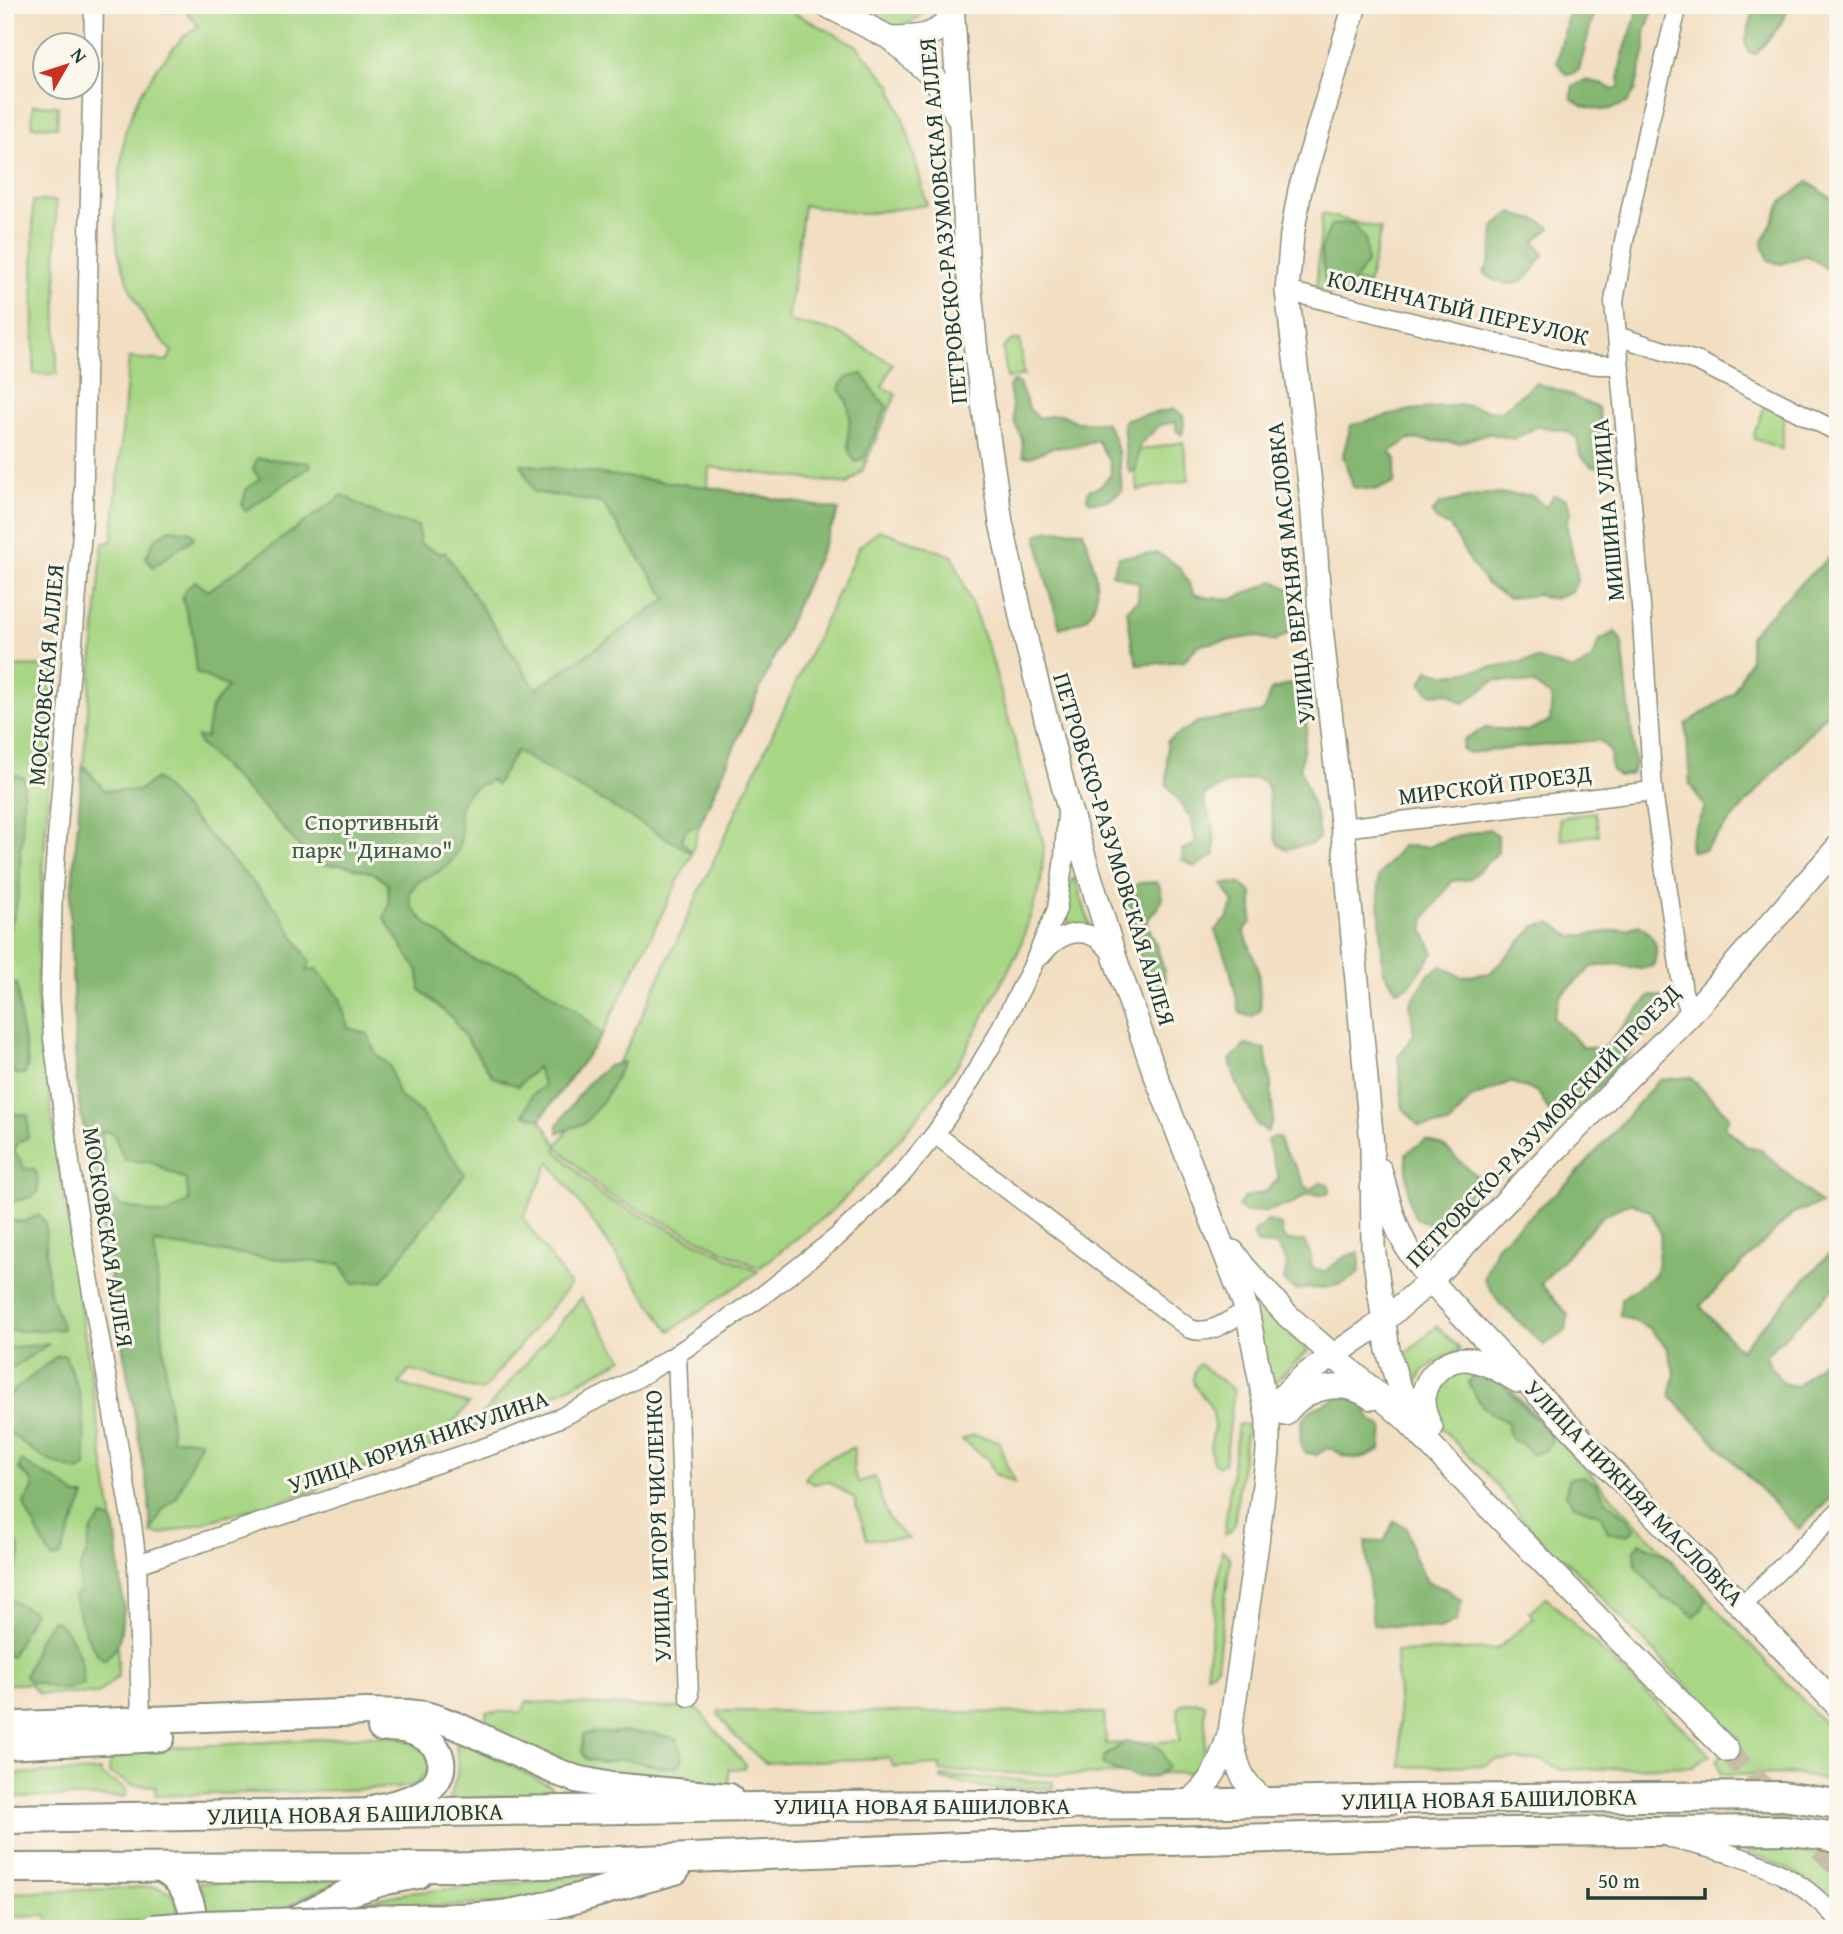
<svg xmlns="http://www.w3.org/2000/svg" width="1843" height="1934" viewBox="0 0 1843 1934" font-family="'Gentium Book Plus',serif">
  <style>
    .green { fill: #a7d684; stroke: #638a5c; stroke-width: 2 }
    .forest { fill: #85b772; stroke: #527a53; stroke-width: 2; fill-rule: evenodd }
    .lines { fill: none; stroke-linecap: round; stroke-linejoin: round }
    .tertiary-tunnel { stroke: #c8bea5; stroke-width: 23; stroke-dasharray: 23 11; stroke-linecap: butt }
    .minor-casing { stroke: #888e7a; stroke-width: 21 }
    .tertiary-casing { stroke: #888e7a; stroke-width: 26 }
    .secondary-casing { stroke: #888e7a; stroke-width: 30 }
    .primary-casing { stroke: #888e7a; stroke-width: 32 }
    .minor { stroke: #fff; stroke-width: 18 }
    .tertiary { stroke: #fff; stroke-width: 23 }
    .secondary { stroke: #fff; stroke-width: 26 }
    .primary { stroke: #fff; stroke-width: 28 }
    .primary-bridge-casing { stroke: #888e7a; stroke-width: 32; stroke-linecap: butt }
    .primary-bridge { stroke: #fff; stroke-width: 28 }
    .labels { text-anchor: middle; stroke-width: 6; stroke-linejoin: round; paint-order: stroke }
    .street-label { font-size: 24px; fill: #1f3d34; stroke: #fbf7ec }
    .park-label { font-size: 24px; fill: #3a5c44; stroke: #fbf7ec }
  </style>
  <rect width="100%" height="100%" fill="#fbf7ec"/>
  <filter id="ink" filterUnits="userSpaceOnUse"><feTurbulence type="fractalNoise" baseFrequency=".0143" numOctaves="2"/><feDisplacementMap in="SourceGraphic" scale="14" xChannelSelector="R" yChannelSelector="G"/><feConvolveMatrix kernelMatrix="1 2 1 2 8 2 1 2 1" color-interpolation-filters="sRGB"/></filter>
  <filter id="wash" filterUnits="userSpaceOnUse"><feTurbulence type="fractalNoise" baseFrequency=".00686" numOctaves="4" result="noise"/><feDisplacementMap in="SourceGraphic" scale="28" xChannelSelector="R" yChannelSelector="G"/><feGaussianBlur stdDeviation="1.57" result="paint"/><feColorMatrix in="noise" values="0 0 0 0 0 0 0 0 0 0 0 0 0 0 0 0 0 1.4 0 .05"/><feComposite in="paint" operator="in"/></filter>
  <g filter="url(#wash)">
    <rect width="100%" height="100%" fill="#f2dec1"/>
    <g class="green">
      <path d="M159,5h620l77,40 35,40 18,52 18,68 -65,9 -58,-9 -16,116 49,11 56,32 -11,23 14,7 -34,77 -15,13 -138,-17 -1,20 131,23 -139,314 -8,29 -90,182 -62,84 17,26 68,-93 234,-505 20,-17 74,26 37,97 54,192 -3,38 -22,67 -59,111 -47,62 -35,41 -44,45 -75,59 -153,-74 -49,-48 -1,4 47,47 155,75 -88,59 -120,-169 -27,56 47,67 -88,106 -73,-21 -10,14 70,20 -36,42 -109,36 -7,9 -158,44 -8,-3 -2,-37 -72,-405 -7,-180 33,-367 9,-2 17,-183 38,3 5,-9 -25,-29 -16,-33 -13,-37 -3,-37 10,-84 13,-34 21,-33 24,-28 15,-11 -13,-17 -25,3z"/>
      <path d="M851,5h76c-7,16 -22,22 -38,21z"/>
      <path d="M33,105l25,1 -1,21 -25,-1z"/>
      <path d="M33,201h23l1,173h-23z"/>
      <path d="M1322,214l59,15 -13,55 -10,-2 -5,17 -37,-10z"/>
      <path d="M1012,340h8l4,35 -17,3 -4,-30z"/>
      <path d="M1765,405l19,10 -2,34 -27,-10 -1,-5z"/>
      <path d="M1183,442l6,38 -51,10 -7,-38z"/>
      <path d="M53,666l-2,89 -11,156 -3,84 16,129 63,419 2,133 -20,18h-59l-9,-10h-25v-1017z"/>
      <path d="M1595,812l4,23 -37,5 -3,-22z"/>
      <path d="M1073,878l2,1 15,46 -2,2h-16l-10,-16z"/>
      <path d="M1247,1290l32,35 29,26 -38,35z"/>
      <path d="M581,1298l42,61 -90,47 -65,26z"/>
      <path d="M1437,1326l23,23c-24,13 -40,17 -48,45l-10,-37z"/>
      <path d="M1199,1364l35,26 -9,73 -5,3 -6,-3c-10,-22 5,-30 -1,-50 -5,-21 -32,-24 -14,-49z"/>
      <path d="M1461,1366l40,13 321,342 16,12v51l-40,-10 -77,1 -5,-15 22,-21 -174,-181 -4,2 -28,-30 -44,-55 -38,-38 -14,-17 -4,-23 7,-17z"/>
      <path d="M1238,1424l9,1 -13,100 -3,6 -7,4z"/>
      <path d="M973,1435l26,6 8,25 8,17 -20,-9 -7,-15 -26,-19z"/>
      <path d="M854,1447c0,11 -3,27 5,35l16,-5c8,27 10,46 34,62h-42l-13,-41 -27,-17 -13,3 -9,-5c9,-18 32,-24 49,-32z"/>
      <path d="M1222,1550l5,4 3,6 -13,106 -5,6 -6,2z"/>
      <path d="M1546,1597l165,158 -18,11 -131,4 -20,-10h-47l-9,5 -85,2 -5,-115 101,-3 37,-31 -5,-6z"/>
      <path d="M1195,1701l10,3c-1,21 7,62 -18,69l-129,2 -118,-4v-6l-46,2 -6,-9 -123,5 -31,-28 -16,-21 1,-3 385,2 2,31 74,-3 -2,-31 4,-6z"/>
      <path d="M526,1702l172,7 16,20 32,36 -2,3 -15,1v17l-134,-12 -109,-45v-17h37z"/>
      <path d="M370,1736h23l32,10 6,19 -15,20 -19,3 -241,8 -1,-10 -23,-1 -23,-12v-22z"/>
      <path d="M462,1741l89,45 2,5 -3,2 -97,7 -3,-2c1,-7 5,-15 7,-23 2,-11 0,-20 -1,-31z"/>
      <path d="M101,1771v4l25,14v8h-121v-23z"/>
      <path d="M941,1776l112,6 1,6 -63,1 -50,-10z"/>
      <path d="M1746,1849l50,1 42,10v47c-29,-29 -55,-43 -93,-56z"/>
      <path d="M607,1874l1,4 -84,24 -202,11 37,-11 48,-9z"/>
      <path d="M350,1878l-46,19 -50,32 -48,-15 -3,-22 -5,-9z"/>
      <path d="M155,1887c19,5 22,10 24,29 -44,3 -88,13 -131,13l-1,-13 -42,1v-24z"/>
    </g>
    <g class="forest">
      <path d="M1570,5h26l-17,65 -6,3 -7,1 -9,-12z"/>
      <path d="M1639,5h15l-9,29v16l-10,41 -8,12 -16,6 -10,1 -19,-4 -11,-8 2,-11 12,-7 18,4 10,6 7,-4c-4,-27 14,-55 19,-81z"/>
      <path d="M1755,5h29l4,5 -9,17 -23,27 -7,-2 -4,-9z"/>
      <path d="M1808,182l30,21 -2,72 -30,-20 -25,9 -12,-3 -7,-18 20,-41z"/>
      <path d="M1511,213c13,6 30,5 39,15l-15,13 9,14c-6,7 -11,18 -18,23 -12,10 -32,6 -42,-6 11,-17 7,-27 11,-46z"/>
      <path d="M1353,223l12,16 2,23 -13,20 -14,3 -15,-4 -4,-32 10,-24z"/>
      <path d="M863,374l13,21 11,11 -23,52 -8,4c-20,-20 7,-47 -17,-72 4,-13 11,-14 24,-16z"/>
      <path d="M1015,381l4,3 11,26 9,8 23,-4 14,8h29c15,17 15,48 17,69 -10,8 -20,13 -33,10l-2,-3 2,-8 12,-4 10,-12 -1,-12 -13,-22 -23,7h-21l-22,10 -8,-1 -1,-17 -7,-15 -6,-38 3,-4z"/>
      <path d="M1535,383l26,8 37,17 9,46 -8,12 -7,1 -12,-12 -3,-17 -11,-7 -28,-5 -24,13 -27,-6 -27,10 -51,-4 -19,13 6,7 -2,24 -19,7 -22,-3 -10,-32 8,-30 60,-15 52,-5 37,7z"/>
      <path d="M1174,409l9,7 1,8 -2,11 -6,-5v-8l-16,3 -20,19 -4,24 -6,5 -3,-8 -4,-42 3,-4z"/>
      <path d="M257,458l53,5 1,3 -66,45 -3,-5 4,-16 14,-12 -7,-8z"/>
      <path d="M521,464l186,23 132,23 -139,314 -13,5 -6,11 11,13 -176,-102 -20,34 -5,-5c-58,23 -13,47 -39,80 -8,12 -21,13 -32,21 -4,2 -8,8 -11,12l3,15 15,16 47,36 44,11 61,41 23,23 -62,84 -16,-5 8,-19 12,-9 -7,-19 -19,19 -25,-9 -41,-59 -32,-28 -1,-17 -35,-55 5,-13 -1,-21 -14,-11 -31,-8h-21l-11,-5 -33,-38 -79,-79 -2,-6 9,1 5,-30 17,-21 -32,-15 -4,-42 -10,-32 3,-8 10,-9 13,10 135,-96c26,16 45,25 75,31l2,18 21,10 4,-2 91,137 131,-90 -65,-96 -68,-11z"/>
      <path d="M1486,494l45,1 15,12 8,-12 12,4 5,12 -5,12 12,56 -6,12 -18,8 -16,-4 -30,3 -21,-14 -16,-21 -21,-37 -12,-4 -6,-9 7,-9z"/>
      <path d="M170,529l21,3 3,6 -41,29 -7,-10 8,-17z"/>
      <path d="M1050,530l33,1c8,22 24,69 3,87 -6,5 -18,7 -26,10l-14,-48 -9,-45z"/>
      <path d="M1838,550v159h-7l-127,141 -13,1 -1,-12 15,-32 -15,-22 -4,-61 47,-31 17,-33v-25l54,-55z"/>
      <path d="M1157,553c25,13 25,17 37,41l15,4 24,1 41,-18 19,10 1,38 -20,13 -17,-6 -59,9 -14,16 -46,4 -6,-21 -5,-34 11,-10 1,-17 -27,-9 7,-17z"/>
      <path d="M1615,632l7,9 13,122 -3,11 -14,2 -7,-7 -1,-18 -11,-11 -131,13 -6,-5 2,-9 22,-11 41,3 23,-10 2,-24 -18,-13 -39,-4 -31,23 -16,-10 -17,1 -10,-10 7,-14 21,5 89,-16 36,11 18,-11 8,-19z"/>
      <path d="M1292,683l13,13 2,33 -7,38 17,53 2,18 -7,6 -26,5 -7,-4 -4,-8 -8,-53 -12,-6 -29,6 -20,10 -3,5 11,28 1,28 -20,12 -13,-7v-10l14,-6 -4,-24 -25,-35v-44l31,-19 65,-10 8,-22z"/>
      <path d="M83,765l21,25 34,1 18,-13 121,131 33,53 -4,9 10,-2 24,29 8,30 20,6 7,19 15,13 8,29 22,17 45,62 -83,107 -29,2 -12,-19 -71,-6 -116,-15 18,196 29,1 -24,57 -14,12 -12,23 -2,-37 -72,-405 -7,-180zM101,1131l12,2 12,27 26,2 35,18 3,21 -24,14 -44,-9 -11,-10z"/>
      <path d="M16,775l8,3 -2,67 -2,1c1,29 0,57 -11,84l-4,3v-151z"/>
      <path d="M1489,829l9,6v17l-28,27 -18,2 -27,37 -2,12 11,23 -25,33 -12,5 -14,-21 -5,-93 24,-31 26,1 22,-9z"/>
      <path d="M1157,882c11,20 1,24 -11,40 10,20 17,38 20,61l-9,8 -9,-8 -26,-88 17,-12z"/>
      <path d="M1240,883l12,10v28l-8,10 14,38 3,41 -10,7 -11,-4 -10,-44 -15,-38 12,-12 7,-16 -12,-19z"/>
      <path d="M1551,923l22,14 53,-8 13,-4c17,12 21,21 14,41l-12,3 -25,-5 -24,3 -32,29 -7,22 30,29 20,2 47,-53 13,1 -6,23 -52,62 -34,32 -19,2 -14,-24 -28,-10 -39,16 -22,27 -30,1 -16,-18 -5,-51 16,-23 -4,-30 19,-30 13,-8 19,11 29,-4 46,-47z"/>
      <path d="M9,984h8l4,42 7,37 -2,8 -2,3h-8l-11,-14v-69z"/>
      <path d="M1245,1045l20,4 6,36 2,35 -6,12 -9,-6 -22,-44 -6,-22z"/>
      <path d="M624,1062l-19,36 -20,25 -27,10v-9l30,-41 20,-17z"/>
      <path d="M1690,1077l39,39 -4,11 22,20 14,3 60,54 -28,9 -93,93 40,44 89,-96 9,-6v36l-73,72 17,27 15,3 41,-40v66l-6,7 6,6v66l-39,38 -129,-133 5,-22 -8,-26 -17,-20 -30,-13 1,-16 35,-25 5,-40 -10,-22 -20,-10 -29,14 -61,68 27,31 -2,16 -22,14 -44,-41 -16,-26 13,-33 78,-69 84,-96z"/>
      <path d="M5,1113l23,2v22l-10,6 -4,7 11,19h9c5,6 4,16 4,23l-7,5 -23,6 -3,-2z"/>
      <path d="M1274,1137h5l3,11 11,14 13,25 5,2 10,-7 6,2 3,4 -1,5 -7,2 -14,-1 -15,9 -26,8 -24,1 -5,-6 6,-8 23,-7 12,-13 -12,-37z"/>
      <path d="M1426,1140l16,5 34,31 -2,24 -23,22 -21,3 -15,-8 -6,-15 -3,-49z"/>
      <path d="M39,1215l6,7 3,65 15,42 -38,2 -17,-1 -3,-15v-95l18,2z"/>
      <path d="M1267,1221l14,4 1,9 5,7h17l6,13 2,13 12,5 20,-15 15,-5 1,15 -2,7c-25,18 -35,12 -63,16l-11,-9 3,-18 -10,-18 -20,-1 -4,-10z"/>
      <path d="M49,1344l-40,26 -4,-3v-19z"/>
      <path d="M65,1355l14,37 5,31 2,44 -7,4c-15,-4 -34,-11 -46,-20 -10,-7 -16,-15 -28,-20l1,-34 51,-41z"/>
      <path d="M1478,1370l25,15 46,48 3,8 -5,8 -15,6 -12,-13 -7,-1 -6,-11 1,-8c-21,-8 -30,-19 -39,-39l3,-8z"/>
      <path d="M1336,1398h14l15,8c2,12 8,16 18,21l-2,22c-10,5 -21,12 -33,8 -16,-5 -15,-15 -31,-2l-10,-2 -6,-5c-1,-12 -2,-29 9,-37 6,-4 18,-8 26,-13z"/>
      <path d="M21,1461l43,24 12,11h9l-25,60 -8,3 -26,-49 -2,-8 9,-13 -1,-8 -13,-12z"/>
      <path d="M1583,1476l14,9 9,15 21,18 8,11c-8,9 -16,6 -27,3l-8,-18 -26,-9 -8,-11 2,-14 6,-3z"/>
      <path d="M103,1517l7,2 5,8 9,84c-6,24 1,31 -20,49 -18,-15 -23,-41 -30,-63l5,-6 1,-24 7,-15 5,-23z"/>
      <path d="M5,1518c5,11 14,25 15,37 0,14 -19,32 -11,42 5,6 18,11 25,15l-23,45 -6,-3z"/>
      <path d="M1394,1521l13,7 7,29 13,25 19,7 16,12 -6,21 -17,7 -66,-4 -8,-84 19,1z"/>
      <path d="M1640,1543l22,10 36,35 8,11 -4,11 -8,6 -11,-9 -20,-9 -27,-31 -1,-17z"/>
      <path d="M53,1620c14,5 26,32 29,46 1,6 1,12 1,18 -9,3 -19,7 -29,4 -9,-2 -14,-6 -23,-6l-6,-5 13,-37z"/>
      <path d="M625,1732l27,1 25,6 6,20 -7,8h-17l-33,-8 -24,3 -16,-3 -4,-7 1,-17 7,-2z"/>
      <path d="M1125,1742l33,5 4,4 6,16c-4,3 -9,8 -14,10 -11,3 -45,-6 -52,-14l3,-7z"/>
    </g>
  </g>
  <g filter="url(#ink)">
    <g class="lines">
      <path class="tertiary-tunnel" d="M1727,1750l111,116"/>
      <g class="minor-casing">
        <g id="minor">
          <path d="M94,5l-11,514 -30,369 -3,107 3,44 20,145 59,340 5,40 4,156"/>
          <path d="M1678,5l-30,122 -24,114 -10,61 27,303 12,186 30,201 8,22"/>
          <path d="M1287,291l280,70 31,4h21"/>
          <path d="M1617,336l82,26 139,70"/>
          <path d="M1342,828l311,-37"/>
          <path d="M1041,956c21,-27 50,-33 71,-2"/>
          <path d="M935,1134l255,195c21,7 39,-9 57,-19"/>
          <path d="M677,1354l12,343"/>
          <path d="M137,1564l364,-122 61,-25 72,-37 43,-26 85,-58 75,-59 30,-28 36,-36 32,-39 28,-41 30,-50 39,-76 25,-58 7,-51 3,-47"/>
          <path d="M1742,1606l96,-94"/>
          <path d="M1671,1839c43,10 88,20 125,44 16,10 29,23 42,36"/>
        </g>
      </g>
      <g class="tertiary-casing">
        <g id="tertiary">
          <path d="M826,5l64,33 44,40 19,29 4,9"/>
          <path d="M952,5l9,124 6,128 10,106 24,159 26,122 40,157 48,157 38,110 94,242 21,110v32l-11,91 -27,189c-11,34 -16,49 -44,72"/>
          <path d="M1355,5l-55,185 -8,45 -5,56 25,209 9,127 24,224 27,293 1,103 15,103 10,34 25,53"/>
          <path d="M890,38c26,0 52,0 63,-27"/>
          <path d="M1380,1170c7,22 11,47 22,68 14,30 39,53 61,78l375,390"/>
          <path d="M1233,1252l10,14 45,50 119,104 80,85 240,245"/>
          <path d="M1285,1414c21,-28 58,-36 87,-16"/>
          <path d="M1268,1420l6,-16 31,-29 80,-55 46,-40 122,-128 138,-138 147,-167"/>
          <path d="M1431,1428c-4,-8 -8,-17 -8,-27 0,-22 21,-43 44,-42 18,2 35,13 51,22"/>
          <path d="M1230,1732c7,33 9,50 37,70"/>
        </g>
      </g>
      <g class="secondary-casing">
        <g id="secondary">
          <path d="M5,1723l14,2 348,-13 40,1 18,2 14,4 18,7 100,46 19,7 35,7 118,11"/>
          <path d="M5,1746l156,-8"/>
          <path d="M376,1808c16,-3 32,-7 47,-15 27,-16 23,-46 -4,-59 -12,-6 -25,-6 -38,-6"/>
          <path d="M158,1867c5,3 11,6 15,10 13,11 26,36 16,52"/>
          <path d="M284,1925l63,-32 39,-12 32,-6"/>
        </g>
      </g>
      <g class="primary-casing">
        <g id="primary">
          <path d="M5,1819l809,-13 372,-2 218,-5 378,-3 56,8"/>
          <path d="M5,1868l464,-1 520,-21 383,-11 140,-3 272,-2 39,5 15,4"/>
          <path d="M400,1919c36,-1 73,0 108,-5 57,-9 112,-30 167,-44"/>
        </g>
      </g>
      <use href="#minor" class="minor"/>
      <use href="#tertiary" class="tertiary"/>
      <use href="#secondary" class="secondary"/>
      <use href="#primary" class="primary"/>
      <g class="primary-bridge-casing">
        <path id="primary-bridge" d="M153,1929l52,-4 195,-6"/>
      </g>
      <use href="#primary-bridge" class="primary-bridge"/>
    </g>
  </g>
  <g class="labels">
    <g class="street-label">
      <text transform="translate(943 221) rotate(-95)" y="8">ПЕТРОВСКО-РАЗУМОВСКАЯ АЛЛЕЯ</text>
      <text transform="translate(1458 308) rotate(13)" y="8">КОЛЕНЧАТЫЙ ПЕРЕУЛОК</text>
      <text transform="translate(1608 510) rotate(-95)" y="8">МИШИНА УЛИЦА</text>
      <text transform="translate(1291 573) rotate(-96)" y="8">УЛИЦА ВЕРХНЯЯ МАСЛОВКА</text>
      <text transform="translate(46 675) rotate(-85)" y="8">МОСКОВСКАЯ АЛЛЕЯ</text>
      <text transform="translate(1495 785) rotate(-7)" y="8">МИРСКОЙ ПРОЕЗД</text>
      <text transform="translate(1114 849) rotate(73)" y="8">ПЕТРОВСКО-РАЗУМОВСКАЯ АЛЛЕЯ</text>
      <text transform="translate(1543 1126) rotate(-46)" y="8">ПЕТРОВСКО-РАЗУМОВСКИЙ ПРОЕЗД</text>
      <text transform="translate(108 1237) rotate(81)" y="8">МОСКОВСКАЯ АЛЛЕЯ</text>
      <text transform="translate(418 1442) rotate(-19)" y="8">УЛИЦА ЮРИЯ НИКУЛИНА</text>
      <text transform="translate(1634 1493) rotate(46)" y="8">УЛИЦА НИЖНЯЯ МАСЛОВКА</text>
      <text transform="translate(658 1526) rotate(-92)" y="8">УЛИЦА ИГОРЯ ЧИСЛЕНКО</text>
      <text transform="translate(1489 1799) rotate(-1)" y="8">УЛИЦА НОВАЯ БАШИЛОВКА</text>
      <text x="922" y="1814">УЛИЦА НОВАЯ БАШИЛОВКА</text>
      <text transform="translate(355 1814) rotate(-1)" y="8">УЛИЦА НОВАЯ БАШИЛОВКА</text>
    </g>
    <g class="park-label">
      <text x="372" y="830">Спортивный<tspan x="372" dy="28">парк "Динамо"</tspan></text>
    </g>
  </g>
  <rect width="1843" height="1934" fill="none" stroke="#fbf7ec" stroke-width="28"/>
  <g transform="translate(66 66) rotate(51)"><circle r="33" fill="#fbf7ec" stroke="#a3ada2" stroke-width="2"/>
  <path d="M0-5L12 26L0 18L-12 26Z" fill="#c8321e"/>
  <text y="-10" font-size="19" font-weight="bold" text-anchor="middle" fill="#1f3d34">N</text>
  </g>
  <path d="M1588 1888v10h117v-10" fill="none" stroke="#1f3d34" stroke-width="3.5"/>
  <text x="1598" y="1888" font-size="21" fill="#1f3d34" stroke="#fbf7ec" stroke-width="5" paint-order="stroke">50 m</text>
</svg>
